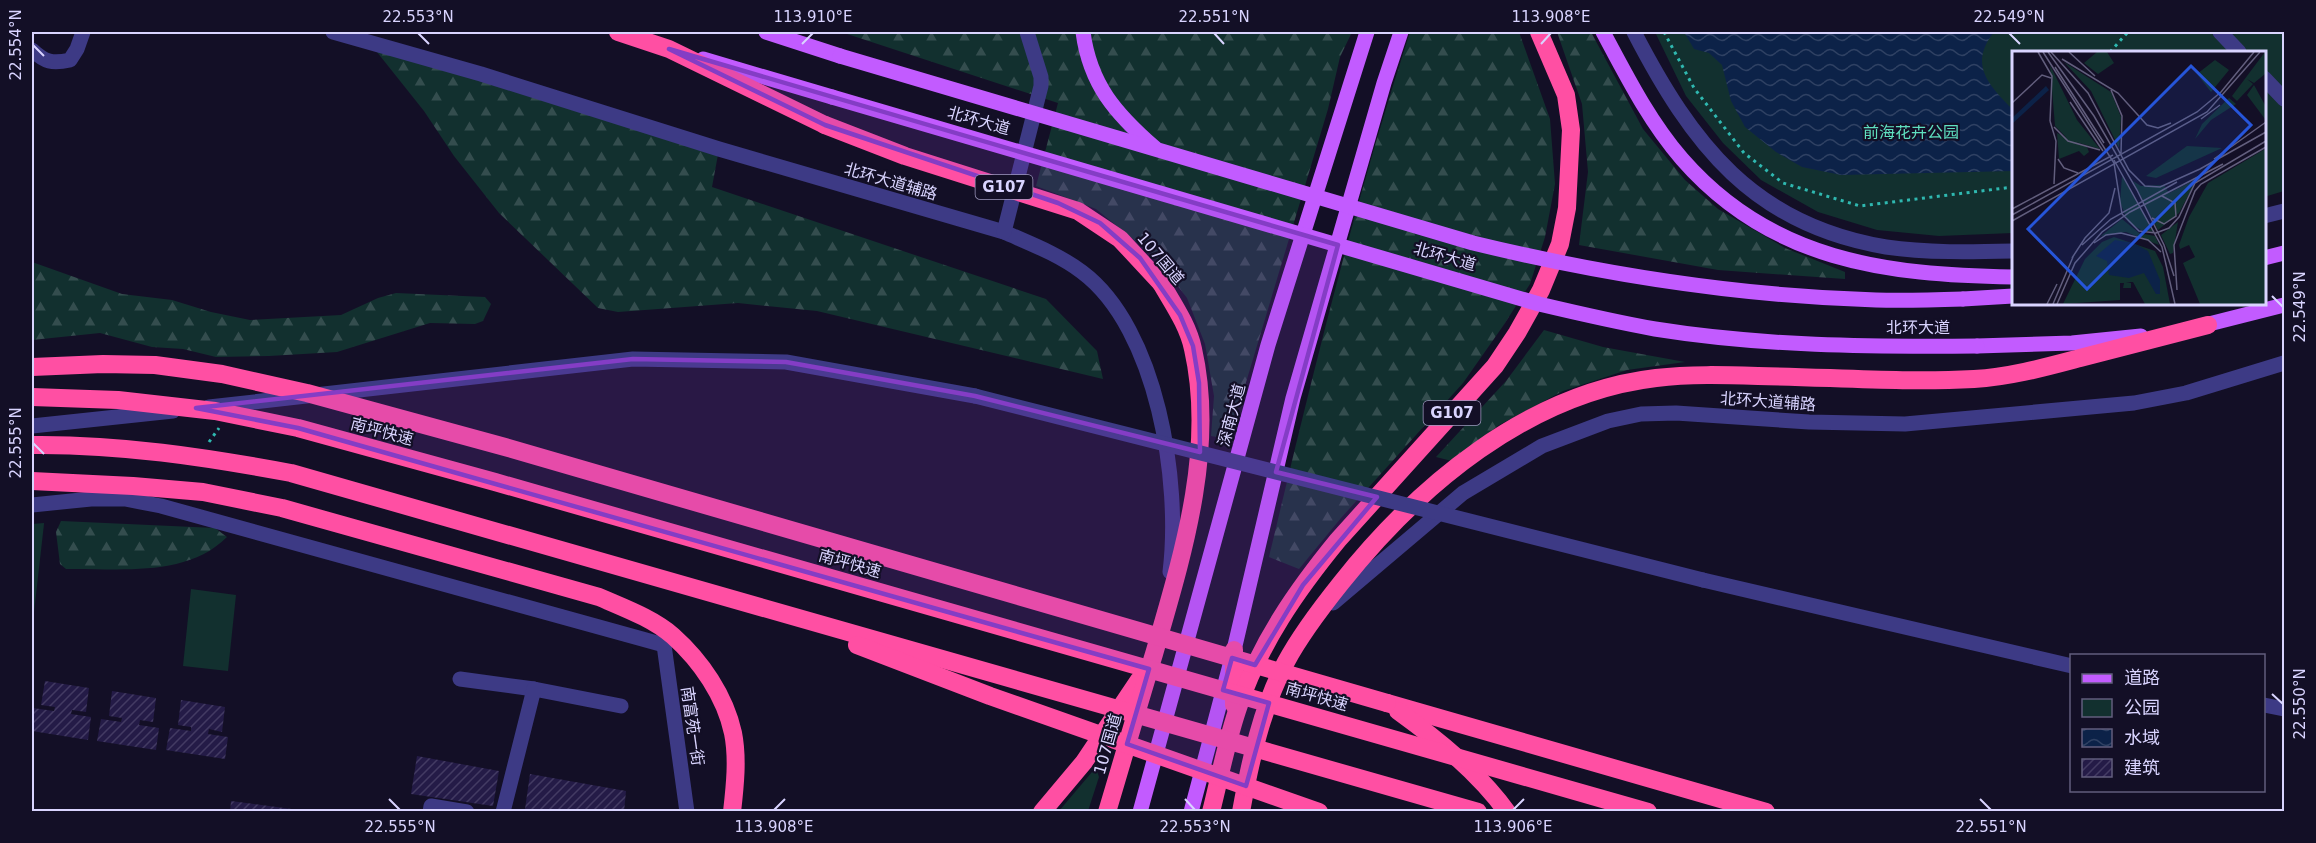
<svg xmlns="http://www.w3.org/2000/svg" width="2316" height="843" viewBox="0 0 2316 843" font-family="'DejaVu Sans','Noto Sans SC',sans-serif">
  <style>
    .forest { fill: url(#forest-firs) }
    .green { fill: #12302f }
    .water { fill: url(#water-waves) }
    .building { fill: url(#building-hatch) }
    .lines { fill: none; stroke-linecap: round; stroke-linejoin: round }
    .path { stroke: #2fb8b0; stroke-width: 3; stroke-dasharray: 3 4.5; stroke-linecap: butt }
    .minor { stroke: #3d3a85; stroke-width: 15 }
    .major { stroke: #c25bff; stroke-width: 15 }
    .highway { stroke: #ff4fa3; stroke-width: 18 }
    .minor-bridge { stroke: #3d3a85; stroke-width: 15 }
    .major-bridge { stroke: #c25bff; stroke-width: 15 }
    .highway-bridge { stroke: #ff4fa3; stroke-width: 18 }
    .marked { fill: #843dc5; fill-opacity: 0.2; stroke: #843dc5; stroke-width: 4.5; stroke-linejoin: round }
    .ticks { fill: none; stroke: #d9d4ff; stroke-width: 2 }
    .labels { text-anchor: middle; stroke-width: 4.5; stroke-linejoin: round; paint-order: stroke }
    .shield { fill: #130f26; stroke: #9e99be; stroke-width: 1.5 }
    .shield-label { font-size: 15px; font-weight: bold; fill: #d9d4ff }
    .street-label { font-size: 16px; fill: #d9d4ff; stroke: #130f26 }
    .park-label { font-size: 16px; fill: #5fe0c0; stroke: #130f26 }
    .inset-road { fill: none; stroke: #625e7d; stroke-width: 1.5 }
    .view { fill: #2655da; fill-opacity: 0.15; stroke: #2655da; stroke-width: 3 }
    .inset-edge { fill: none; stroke: #d9d4ff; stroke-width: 3 }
    .neatline { fill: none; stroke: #d9d4ff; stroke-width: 2 }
    .ticks-label { font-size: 15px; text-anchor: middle; fill: #d9d4ff }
  </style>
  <defs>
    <pattern id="forest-firs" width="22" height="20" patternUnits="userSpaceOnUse" patternTransform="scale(1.5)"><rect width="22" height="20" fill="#12302f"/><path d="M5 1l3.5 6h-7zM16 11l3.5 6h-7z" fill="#344d4e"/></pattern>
    <pattern id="water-waves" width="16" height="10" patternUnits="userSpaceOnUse" patternTransform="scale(1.5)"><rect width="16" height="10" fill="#0c2248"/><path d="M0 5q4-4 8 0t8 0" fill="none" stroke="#2f4163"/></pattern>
    <pattern id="building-hatch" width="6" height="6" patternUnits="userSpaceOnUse" patternTransform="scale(1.5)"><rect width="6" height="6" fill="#241b47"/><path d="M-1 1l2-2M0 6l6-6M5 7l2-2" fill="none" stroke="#433b63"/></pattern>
  </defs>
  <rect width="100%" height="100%" fill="#130f26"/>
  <g class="forest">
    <path d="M841,32h511l-12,25 -12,52 -99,330 -18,-3 3,-40 -9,-52 -18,-46 -31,-40 -60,-49 -60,-23 22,-83z"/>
    <path d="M1410,32h109l31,87 5,65 -10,53 -15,47 -27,42 -40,57 -122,135 -42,51 -30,-12c42,-177 85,-353 141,-525z"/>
    <path d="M1557,32h34l52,97 42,51 33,29 67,39 60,24v7l-127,-9 -139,-25 9,-73 -6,-68z"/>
    <path d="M369,42l350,107 -7,38 334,112 51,52 6,28 -286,-68 -79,-8 -120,9 -20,-4 -99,-95 -45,-57 -30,-45z"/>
    <path d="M32,262l90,32 50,6 39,12 39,8 91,-5 37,-17 18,-5 89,4 6,7 -8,17 -8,3 -45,-1 -93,29 -68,4 -53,1 -33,-8 -31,-2 -52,-14 -68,7z"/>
    <path d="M1544,330l59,17 82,15 -58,8 -64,21 -64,34 -47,36 -16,-4 70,-76z"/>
    <path d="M61,521l154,7 12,9c-41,41 -108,31 -161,32l-6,-5 -4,-32z"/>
  </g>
  <g class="green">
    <path d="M1655,32h629v159l-20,6v-145h-251v181l-74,3 -62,-6 -59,-18 -57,-32 -38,-37 -37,-47z"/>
    <path d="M44,523v1l-12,106v-106z"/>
    <path d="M191,589l45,6 -8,76 -45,-5z"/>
    <path d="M1097,771l2,6 -11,34h-29l33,-39z"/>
  </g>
  <path class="water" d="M1684,32h310c-26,33 -5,53 19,78v61l-172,4 -39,-8 -26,-15 -31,-25 -14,-26 -9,-36 -13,-12 -15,-4z"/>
  <g class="building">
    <path d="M45,681l44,7 -3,24 -14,-2 -1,4 20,3 -3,23 -56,-9 1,-23 21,3 1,-4 -14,-2z"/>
    <path d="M112,691l44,7 -3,24 -13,-2 -1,5 20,3 -3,22 -59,-9 4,-22 20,3 1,-4 -13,-2z"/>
    <path d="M181,700l44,7 -3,25 -13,-3 -1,5 20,3 -3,22 -59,-9 4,-22 21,3v-4l-13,-2z"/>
    <path d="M417,756l82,15 -6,35 -82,-12z"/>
    <path d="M530,774l96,17 -2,21h-82l-17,-3z"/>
    <path d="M231,801l68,9v2h-69z"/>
  </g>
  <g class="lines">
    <g class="path">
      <path d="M1664,32l30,56 50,65 39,30 77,23 153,-19"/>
      <path d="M2110,52l18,-20"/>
      <path d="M209,442l10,-14"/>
    </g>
    <g class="minor">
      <path d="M333,32l148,42 238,75 285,83c27,12 54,22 78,40 76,57 99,211 88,300"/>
      <path d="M1634,32c58,112 119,193 252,215 41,6 85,5 127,4"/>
      <path d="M2220,32l19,20"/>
      <path d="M32,50c13,12 20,14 38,10l7,-11 6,-17"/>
      <path d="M2264,78l20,21"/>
      <path d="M2264,216l20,-5"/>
      <path d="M1004,232l37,-146v-9l-14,-45"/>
      <path d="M209,407l424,-48 153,3 189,34"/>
      <path d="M32,426l141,-15"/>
      <path d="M32,505l59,-6h34l36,7 503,139 23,167"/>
      <path d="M1703,580l369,86"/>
      <path d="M1333,603l130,-110 79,-47 66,-25 33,-7 35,-1 133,9 96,2 229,-21 52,-10 98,-30"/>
      <path d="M460,679l74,10"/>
      <path d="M2264,705l20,4"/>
      <path d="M430,812l1,-6 36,6"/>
      <path d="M503,812l31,-123 87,17"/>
    </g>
    <g class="major">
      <path d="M766,32l74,24"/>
      <path d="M1083,32c7,53 33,82 72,116"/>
      <path d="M1603,32c23,43 46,89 79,127 89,102 204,116 331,118"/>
      <path d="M703,59l129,38"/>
      <path d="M2264,258l20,-5"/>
      <path d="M1963,299l50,-3"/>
      <path d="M2197,327l87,-22"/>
      <path d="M1977,346l95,-3 69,-7"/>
      <path d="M1140,812l128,-467 99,-313"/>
      <path d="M1191,812l43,-162 59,-252 91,-315 17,-51"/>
    </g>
    <g class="highway">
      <path d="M618,32l51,17 156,76"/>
      <path d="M1387,703l379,109"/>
      <path d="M1234,705v-55"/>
      <path d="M1398,711c40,29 80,61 109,101"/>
      <path d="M1042,812l42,-50 55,-82"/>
      <path d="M1107,812c16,-53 31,-106 47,-158 28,-97 62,-204 39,-305 -5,-24 -20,-45 -32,-66"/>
      <path d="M1211,812c9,-36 16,-73 28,-107 21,-62 58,-115 99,-165l157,-174 22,-33 24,-43 19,-46 7,-36 4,-78 -5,-35 -27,-63"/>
      <path d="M1241,812c9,-50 21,-105 45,-150 15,-28 35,-54 55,-79 77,-97 187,-190 315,-205 34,-4 68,-3 102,-2 72,1 145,7 216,3 36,-2 72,-12 106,-21 43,-11 86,-22 128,-33"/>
    </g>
    <path class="minor-bridge" d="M975,396l728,184"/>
    <g class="major-bridge">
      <path d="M840,56l633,187c132,32 267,53 403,57 29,1 58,0 87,-1"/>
      <path d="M832,97l707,207c38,9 77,18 116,25 106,17 214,18 322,17"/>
    </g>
    <g class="highway-bridge">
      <path d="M825,125l80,31 173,55 42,28 41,44"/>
      <path d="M32,367l71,-3 52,1 67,9 85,19 198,54 882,256"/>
      <path d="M32,397l86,3 97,11 83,17 197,54 1153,330"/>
      <path d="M32,445c87,-1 173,12 259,28l1187,339"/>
      <path d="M32,481l101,5 70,6 79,16 317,89c25,11 53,21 74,39 28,25 52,60 60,97 5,25 2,53 -1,79"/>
      <path d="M857,645l133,51 329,116"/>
    </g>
  </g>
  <path class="marked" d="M669,49l669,196 -62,227 101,25 -74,88 -48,80 -23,-7 -9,32 46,13 -23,83 -119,-42 22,-75 -851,-241 -102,-20 437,-49 153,3 189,34 225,56 -1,-69 -6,-37 -13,-31 -40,-57 -40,-35 -42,-20 -233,-78z"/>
  <path class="ticks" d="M418,33l11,11M1214,33l10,11M2009,33l11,11M802,44l11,-11M1541,44l10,-11M33,45l11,11M2272,296l11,11M33,443l11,11M2272,694l11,10M389,799l11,11M1185,799l10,11M1980,799l11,11M774,810l11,-11M1513,810l11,-11"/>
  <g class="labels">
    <g class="shield">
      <rect x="975.5" y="175" width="57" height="24" rx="4.5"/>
      <rect x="1423.5" y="401" width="57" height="24" rx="4.5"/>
    </g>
    <g class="shield-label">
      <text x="1004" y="192">G107</text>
      <text x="1452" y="418">G107</text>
    </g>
    <g class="street-label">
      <text transform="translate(979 120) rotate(16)" y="6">北环大道</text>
      <text transform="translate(891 181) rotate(16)" y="6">北环大道辅路</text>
      <text transform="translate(1445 256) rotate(16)" y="6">北环大道</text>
      <text transform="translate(1161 258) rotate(50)" y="6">107国道</text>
      <text x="1918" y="333">北环大道</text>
      <text transform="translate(1768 401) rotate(4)" y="6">北环大道辅路</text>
      <text transform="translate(1231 415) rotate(-75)" y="6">深南大道</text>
      <text transform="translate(382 431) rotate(15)" y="6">南坪快速</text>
      <text transform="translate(850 563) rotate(16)" y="6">南坪快速</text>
      <text transform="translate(1317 696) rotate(16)" y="6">南坪快速</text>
      <text transform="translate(693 726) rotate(82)" y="6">南富苑一街</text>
      <text transform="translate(1107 744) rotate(-74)" y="6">107国道</text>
    </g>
    <g class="park-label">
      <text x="1911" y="138">前海花卉公园</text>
    </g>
  </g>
  <g transform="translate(2012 51)">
    <rect width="254" height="254" fill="#130f26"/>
    <path d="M85,1h10l7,11 -16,11 -14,-11zM253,1v22l-11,9 -7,-4 6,5 -16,17 -5,-5zM242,34l11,20v14l-18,-24zM217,47l7,6 -25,16 -16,19 7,-15zM45,82l30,14 2,5 -5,4 -5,-5 -20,8zM175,95l35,2 -66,30 -10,-2zM110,125l32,56 -13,-2 -13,-8 -8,-20zM185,128l-18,34 -21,17 -25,-49 8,5 23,-1 5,8zM110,168l17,14 16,3 4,9 -33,-13 -25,4zM166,171l-5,31 -3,1 -9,-19z" fill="#12302f"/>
    <path d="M203,9l14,10 -18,22 -14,-18zM52,11l47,30 10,25 -2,31 -28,-57zM38,14l27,55 23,29 -31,-9 -14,-14zM253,98v155h-65l-17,-41 12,-6 -6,-12 -9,4 -1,-4 10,-28 19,-34zM102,186l41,14 8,16 7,37h-25l-12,-22h-7l5,1v5h-8l1,-5h-4v17l-57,4 22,-45 17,-17z" fill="#12302f"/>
    <path d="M34,35l3,4 -37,34v-6zM103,189l18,3 15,8 12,29v14h-4l-12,-21 -15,5 -20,-3 -2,-14 -11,-5z" fill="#0c2248"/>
    <path class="inset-road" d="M26,1l14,24 -2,45M31,1l71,111 8,51 17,17 17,2 13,-5 10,-11 16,-34 71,-42M36,1l46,64 43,74 27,55 10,31M39,1l37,41 41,77 16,16 15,1 40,-18 66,-37M57,1l26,24M50,8l56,34 29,32 11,3 13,-5M43,16l49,76M99,39l11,26 -1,37M58,51l33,49M0,52l30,-28 9,3M189,68l19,-14M38,70l6,20 -2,43M42,76l14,14 32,9M46,108l6,9 14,5M202,108l52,-37M102,109l48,87 13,57M0,158l101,-54M0,164l185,-103 24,-20 33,-40M140,167l12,6 12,-8 -1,-13 -13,-7M0,170l195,-109 53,-60M82,192l12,-8 15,-2 27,7 13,12M70,194l29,-26 66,-37M60,207l13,-20 24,-25 6,-25M165,239l-3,-45 21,-54 6,-7 65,-37M35,253l10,-20M41,253l20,-47M45,253l18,-41 27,-31 28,-20 93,-48"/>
    <path class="view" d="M179,15l60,59 -164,164 -59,-60z"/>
    <rect width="254" height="254" class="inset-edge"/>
  </g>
  <rect width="2316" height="843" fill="none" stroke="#130f26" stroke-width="66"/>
  <rect x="2070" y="654" width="195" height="138" fill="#130f26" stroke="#625e7d" stroke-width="1.5"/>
  <rect x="2082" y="674" width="30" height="9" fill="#c25bff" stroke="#625e7d" stroke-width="1.5"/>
  <text x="2124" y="684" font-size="18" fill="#d9d4ff">道路</text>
  <rect x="2082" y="699" width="30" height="18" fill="#12302f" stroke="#625e7d" stroke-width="1.5"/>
  <text x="2124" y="714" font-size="18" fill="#d9d4ff">公园</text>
  <rect x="2082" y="729" width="30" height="18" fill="url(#water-waves)" stroke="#625e7d" stroke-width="1.5"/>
  <text x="2124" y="744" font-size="18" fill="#d9d4ff">水域</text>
  <rect x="2082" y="759" width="30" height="18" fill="url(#building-hatch)" stroke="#625e7d" stroke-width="1.5"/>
  <text x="2124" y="774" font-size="18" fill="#d9d4ff">建筑</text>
  <rect x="33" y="33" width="2250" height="777" class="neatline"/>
  <g class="ticks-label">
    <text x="418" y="22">22.553°N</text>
    <text x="813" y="22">113.910°E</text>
    <text x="1214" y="22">22.551°N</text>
    <text x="1551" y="22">113.908°E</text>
    <text x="2009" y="22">22.549°N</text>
    <text transform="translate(16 45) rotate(-90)" y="5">22.554°N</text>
    <text transform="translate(2300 307) rotate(-90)" y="5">22.549°N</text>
    <text transform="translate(16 443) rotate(-90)" y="5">22.555°N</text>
    <text transform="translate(2300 704) rotate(-90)" y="5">22.550°N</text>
    <text x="400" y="832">22.555°N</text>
    <text x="774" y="832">113.908°E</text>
    <text x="1195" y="832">22.553°N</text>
    <text x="1513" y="832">113.906°E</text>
    <text x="1991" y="832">22.551°N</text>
  </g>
</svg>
